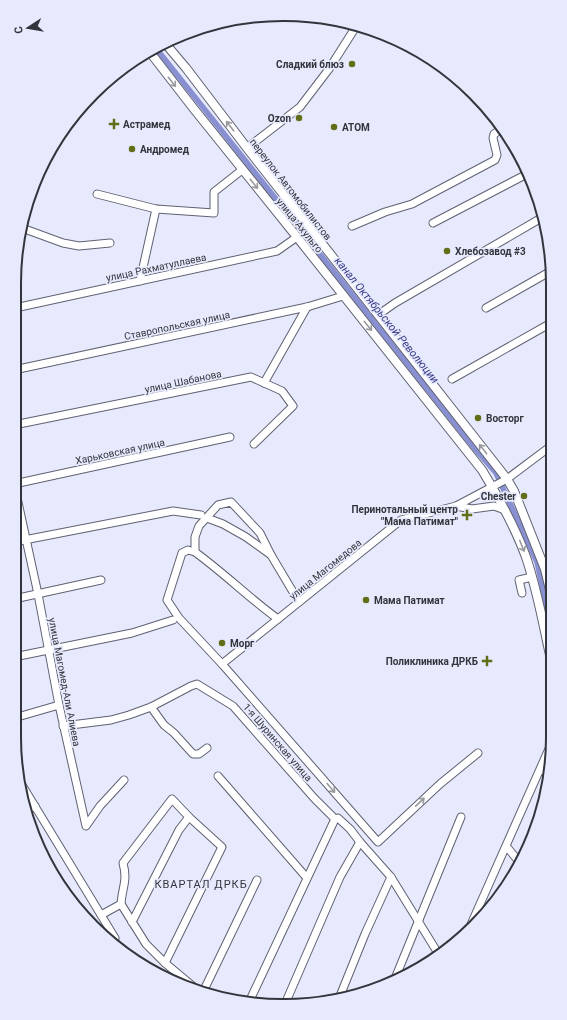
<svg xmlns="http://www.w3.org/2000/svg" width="567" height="1020" viewBox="0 0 567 1020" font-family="Roboto,sans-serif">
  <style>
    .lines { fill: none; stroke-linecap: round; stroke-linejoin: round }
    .canal { stroke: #8890d2; stroke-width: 5.5 }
    .minor-casing { stroke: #5f6171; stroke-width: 9 }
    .major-casing { stroke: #5f6171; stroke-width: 10 }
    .minor { stroke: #fff; stroke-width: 7 }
    .major { stroke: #fff; stroke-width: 8 }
    .oneway { stroke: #999a9e }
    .poi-dot { fill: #626e17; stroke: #e7eafd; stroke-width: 1.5 }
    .labels { text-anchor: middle; stroke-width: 3.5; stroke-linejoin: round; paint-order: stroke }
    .poi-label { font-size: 10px; font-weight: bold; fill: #33353c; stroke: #e7eafd; text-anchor: start }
    .street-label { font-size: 10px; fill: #33353c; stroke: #e7eafd }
    .water-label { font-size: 11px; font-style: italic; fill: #363886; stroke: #e7eafd }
    .neighbourhood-label { font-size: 11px; letter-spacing: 1px; fill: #33353c; stroke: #e7eafd }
    .rim { fill: none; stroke: #33353c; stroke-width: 2 }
  </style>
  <rect width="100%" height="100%" fill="#e7eafd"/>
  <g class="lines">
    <path class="canal" d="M155,47l321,403 20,23 41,89 15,70"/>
    <g class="minor-casing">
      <g id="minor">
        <path d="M247,148l53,-41 29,-38 28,-44"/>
        <path d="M97,194l59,15 58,4v-21l28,-22"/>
        <path d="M433,223l94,-49"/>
        <path d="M352,226l33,-14 27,-8 83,-44 2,-5 -4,-17 1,-4 9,-6"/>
        <path d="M22,228l41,15 16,3 31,-3"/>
        <path d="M140,281l16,-72"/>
        <path d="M15,308l262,-57 20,-14"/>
        <path d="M486,308l65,-37"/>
        <path d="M378,315l17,-12 148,-86"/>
        <path d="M14,370l293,-63 36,-11"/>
        <path d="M452,379l99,-56"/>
        <path d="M264,383l43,-76"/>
        <path d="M14,425l237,-48 31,14 11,15 -39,38"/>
        <path d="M14,484l24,110 21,111 27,121 14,-20 24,-26"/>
        <path d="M14,484l216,-47"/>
        <path d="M456,506l16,3 22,-3 11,4"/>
        <path d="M207,518l16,6 23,13 25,18 28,47"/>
        <path d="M14,542l159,-31 28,4"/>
        <path d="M195,552c29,21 54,46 83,67"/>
        <path d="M271,555l-11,-22 -29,-31 -13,3 -19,21 -4,11v15l-7,-2 -6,3 -15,47 12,18 43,46 156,178 62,-58 38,-31"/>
        <path d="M522,593l-3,-13 13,-3"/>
        <path d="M14,599l87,-19"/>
        <path d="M14,657l118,-24 41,-13"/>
        <path d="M222,664l179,-144 55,-14 51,-27 44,-33"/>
        <path d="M151,707l13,18 10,8 19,21h6l8,-6"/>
        <path d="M14,718l45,-13"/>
        <path d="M63,726l48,-6 18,-5 22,-8 40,-21 6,-2 36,22 81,92 21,21"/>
        <path d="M541,768l8,8"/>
        <path d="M218,776l89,102"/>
        <path d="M22,785l93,153 -3,2"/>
        <path d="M26,811l9,-5"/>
        <path d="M507,847l13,16"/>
        <path d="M121,904c1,-17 7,-23 2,-41l49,-64 17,18 33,30 -57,116"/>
        <path d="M101,915l20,-11 25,40 19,19 30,25"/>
        <path d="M132,922l47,-92 10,-13"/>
        <path d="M469,929l83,-187"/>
        <path d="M394,981l67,-164"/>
        <path d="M203,992l54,-112"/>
        <path d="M340,996l25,-62 26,-57"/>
        <path d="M250,1000l85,-181 3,-1 12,11 10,13 31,35 45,73 4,2"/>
        <path d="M285,1004l55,-127 20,-35"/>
      </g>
    </g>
    <g class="major-casing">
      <g id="major">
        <path d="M164,42l22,26 61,80 260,331 7,12 31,78 7,29"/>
        <path d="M149,51l45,58 103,128 185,233c17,28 33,57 44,87 12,35 18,72 26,107"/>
      </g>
    </g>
    <use href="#minor" class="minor"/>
    <use href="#major" class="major"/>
  </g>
  <defs><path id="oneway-shaft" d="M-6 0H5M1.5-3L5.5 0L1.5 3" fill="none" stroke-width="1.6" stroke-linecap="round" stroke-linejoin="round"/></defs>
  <g class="oneway">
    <use href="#oneway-shaft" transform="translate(172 82) rotate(52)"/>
    <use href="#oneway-shaft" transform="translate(230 126) rotate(-127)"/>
    <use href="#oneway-shaft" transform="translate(254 184) rotate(51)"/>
    <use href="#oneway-shaft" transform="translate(368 326) rotate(51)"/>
    <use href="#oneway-shaft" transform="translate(483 449) rotate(-128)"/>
    <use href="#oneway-shaft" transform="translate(522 546) rotate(68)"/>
    <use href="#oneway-shaft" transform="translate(331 788) rotate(49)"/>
    <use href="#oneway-shaft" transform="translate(420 802) rotate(-43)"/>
  </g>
  <g class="poi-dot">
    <circle cx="352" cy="64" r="4"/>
    <circle cx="299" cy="118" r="4"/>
    <path d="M112 118h4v4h4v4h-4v4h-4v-4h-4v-4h4z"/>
    <circle cx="334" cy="127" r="4"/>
    <circle cx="132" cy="149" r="4"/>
    <circle cx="447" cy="251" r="4"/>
    <circle cx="478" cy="418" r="4"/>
    <circle cx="524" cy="496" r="4"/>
    <path d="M465 509h4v4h4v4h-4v4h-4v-4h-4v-4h4z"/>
    <circle cx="366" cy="600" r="4"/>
    <circle cx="222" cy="643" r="4"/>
    <path d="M485 655h4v4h4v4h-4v4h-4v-4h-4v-4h4z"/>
  </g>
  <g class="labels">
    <g class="poi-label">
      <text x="344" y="68" text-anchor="end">Сладкий блюз</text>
      <text x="291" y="122" text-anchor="end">Ozon</text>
      <text x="123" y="128">Астрамед</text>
      <text x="342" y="131">АТОМ</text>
      <text x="140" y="153">Андромед</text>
      <text x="455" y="255">Хлебозавод #3</text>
      <text x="486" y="422">Восторг</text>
      <text x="516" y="500" text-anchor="end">Chester</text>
      <text x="458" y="513" text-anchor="end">Перинотальный центр<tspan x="458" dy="12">"Мама Патимат"</tspan></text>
      <text x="374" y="604">Мама Патимат</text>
      <text x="230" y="647">Морг</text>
      <text x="478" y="665" text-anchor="end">Поликлиника ДРКБ</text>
    </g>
    <g class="street-label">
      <text transform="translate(291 189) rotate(52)" y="4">переулок Автомобилистов</text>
      <text transform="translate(300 225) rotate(51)" y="4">улица Ахульго</text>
      <text transform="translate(156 267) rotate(-12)" y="4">улица Рахматуллаева</text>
      <text transform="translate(177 325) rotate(-12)" y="4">Ставропольская улица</text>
      <text transform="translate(183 381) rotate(-12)" y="4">улица Шабанова</text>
      <text transform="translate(120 451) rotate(-12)" y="4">Харьковская улица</text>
      <text transform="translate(325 569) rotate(-39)" y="4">улица Магомедова</text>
      <text transform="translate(65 682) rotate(79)" y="4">улица Магомед-Али Алиева</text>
      <text transform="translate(278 742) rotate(49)" y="4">1-я Шуринская улица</text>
    </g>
    <g class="water-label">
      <text transform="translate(387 320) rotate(51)" y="4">канал Октябрьской Революции</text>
    </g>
    <g class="neighbourhood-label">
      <text x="201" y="888">КВАРТАЛ ДРКБ</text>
    </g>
  </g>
  <path d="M0 0H567V1020H0ZM283 21H284A262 262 0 0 1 546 283V737A262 262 0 0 1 284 999H283A262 262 0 0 1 21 737V283A262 262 0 0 1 283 21Z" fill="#e7eafd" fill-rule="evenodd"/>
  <path class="rim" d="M283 21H284A262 262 0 0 1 546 283V737A262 262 0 0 1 284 999H283A262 262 0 0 1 21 737V283A262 262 0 0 1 283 21Z"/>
  <g transform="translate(28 28) rotate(258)" stroke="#e7eafd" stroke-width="3" paint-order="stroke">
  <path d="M0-3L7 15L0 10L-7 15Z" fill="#33353c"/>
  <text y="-6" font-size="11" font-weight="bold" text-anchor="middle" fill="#33353c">С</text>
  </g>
</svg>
